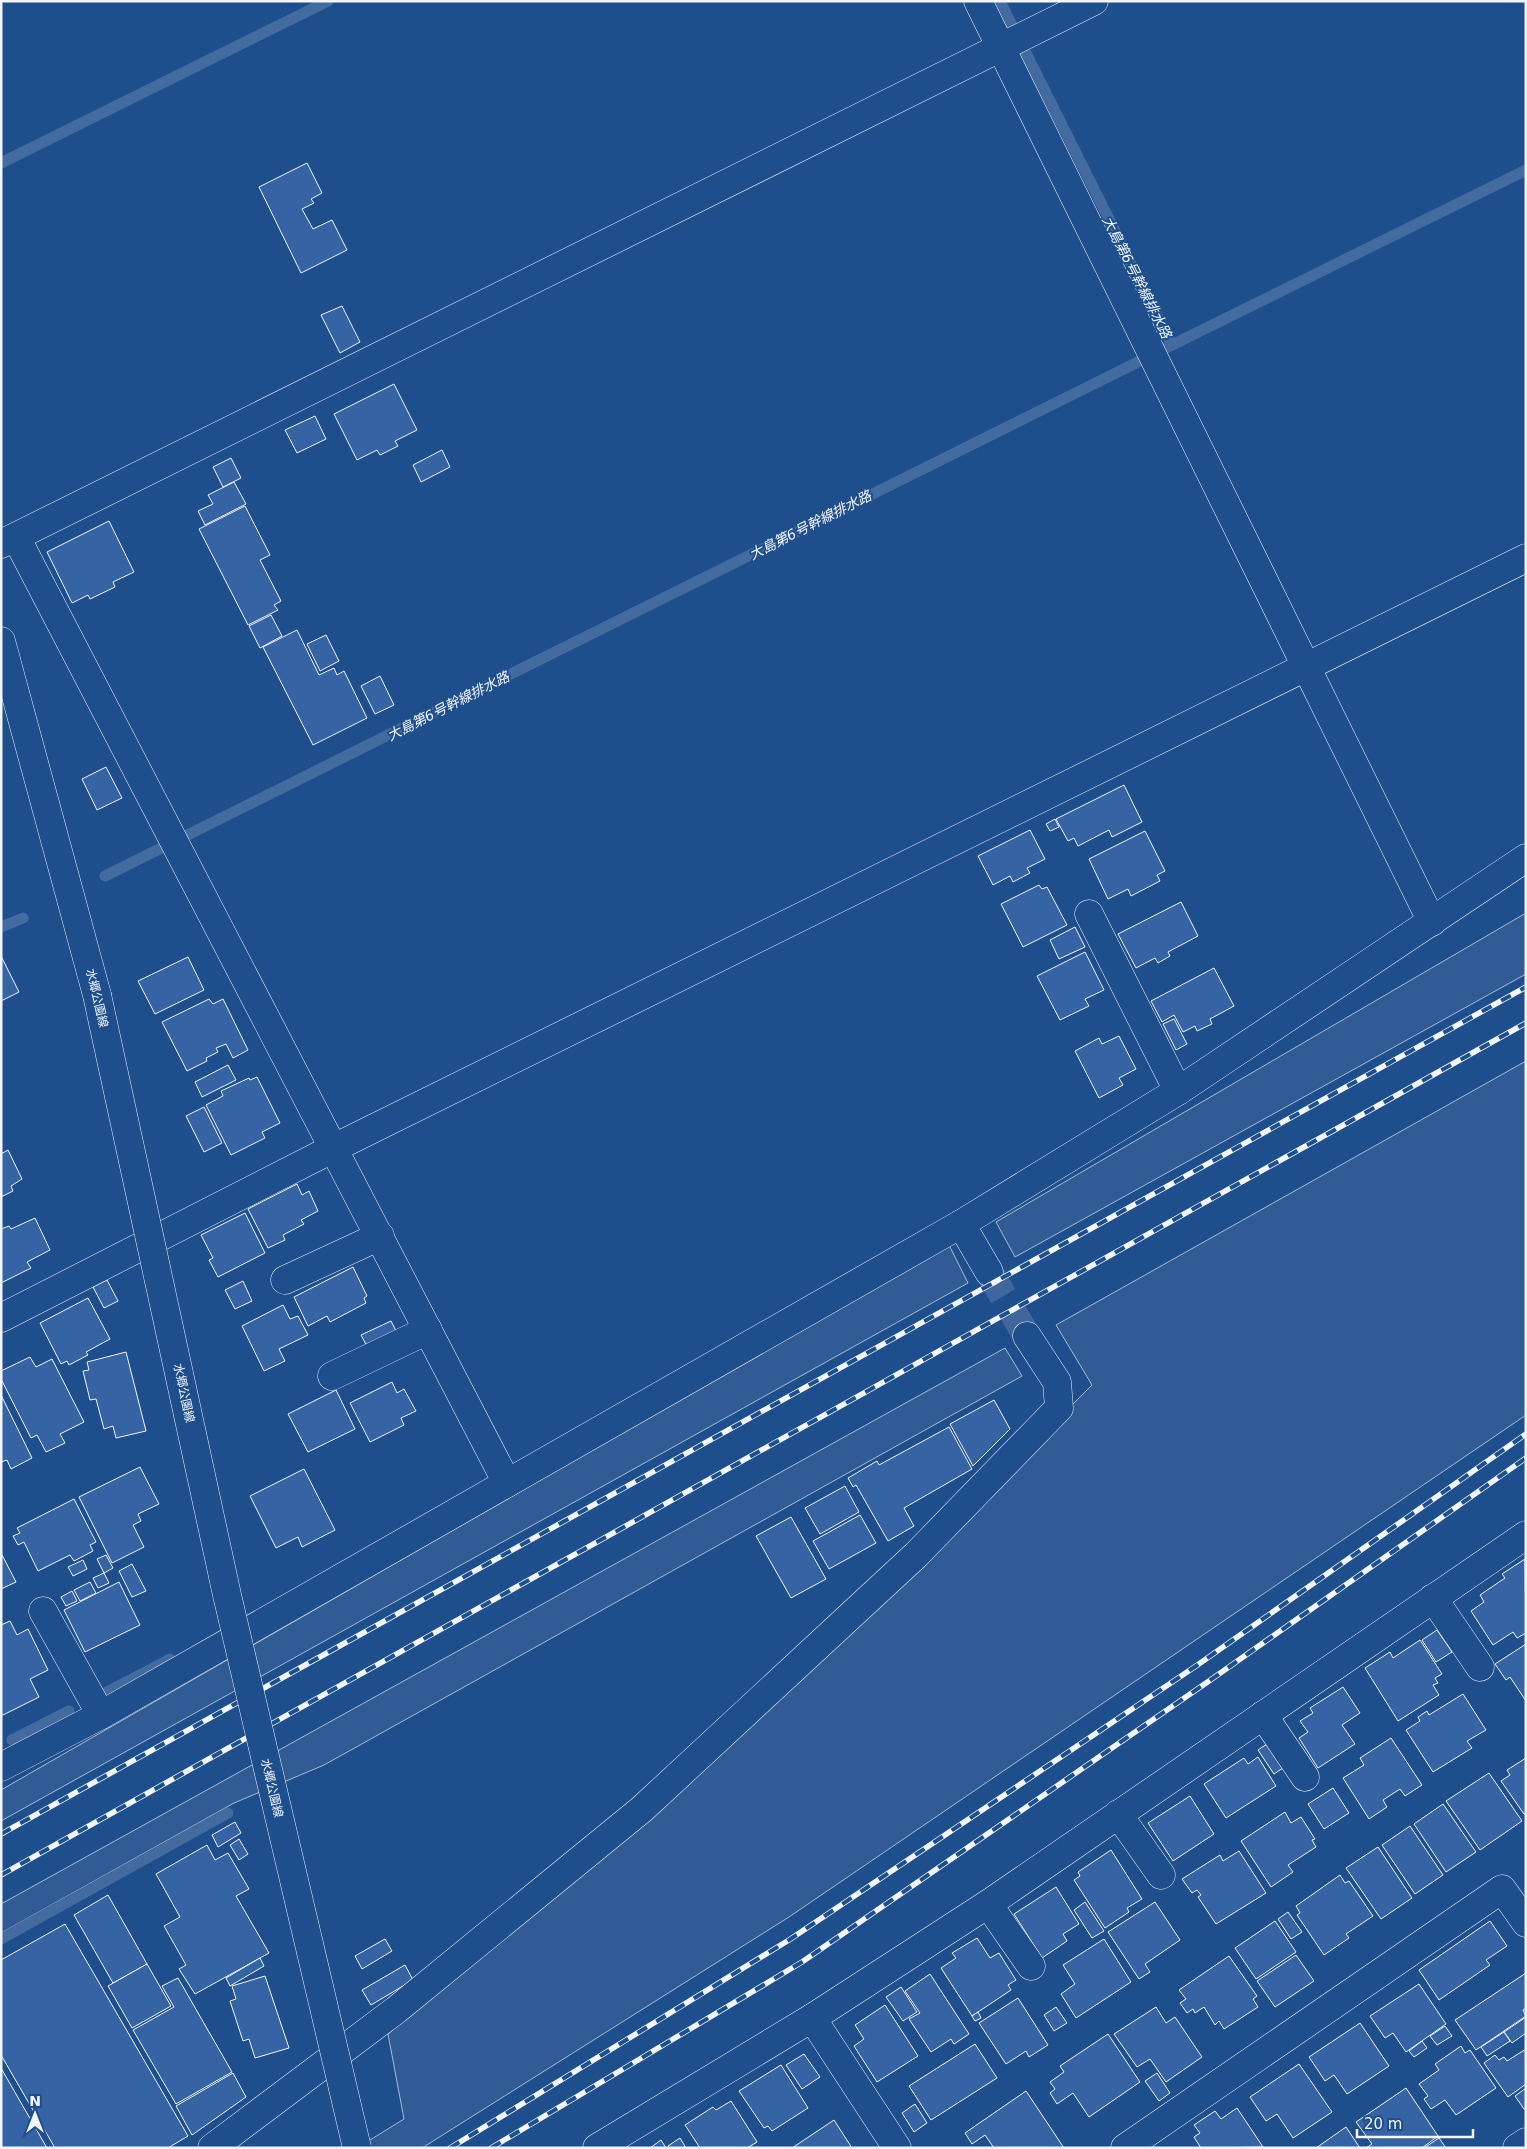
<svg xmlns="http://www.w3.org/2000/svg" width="1527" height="2149" viewBox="0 0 1527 2149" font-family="'DejaVu Sans','Noto Sans JP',sans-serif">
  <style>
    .built { fill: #305b95; stroke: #a8bbd7 }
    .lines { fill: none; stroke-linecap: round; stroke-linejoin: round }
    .stream { stroke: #446ba0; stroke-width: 11 }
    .building { fill: #3563a3; stroke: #f2f6ff }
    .minor-tunnel { stroke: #3f679d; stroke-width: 28; stroke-dasharray: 28 14; stroke-linecap: butt }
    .minor-casing { stroke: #f2f6ff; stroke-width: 29 }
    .major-casing { stroke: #f2f6ff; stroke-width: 29 }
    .minor { stroke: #1f4e8c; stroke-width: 28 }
    .major { stroke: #1f4e8c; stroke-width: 28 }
    .rail-casing { stroke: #f2f6ff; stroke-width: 5.5 }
    .rail { stroke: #1f4e8c; stroke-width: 4; stroke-dasharray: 11; stroke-linecap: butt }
    .major-bridge-casing { stroke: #f2f6ff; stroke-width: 29; stroke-linecap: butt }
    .major-bridge { stroke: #1f4e8c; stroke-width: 28 }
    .labels { text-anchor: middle; stroke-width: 4; stroke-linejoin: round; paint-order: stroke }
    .street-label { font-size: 12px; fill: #f2f6ff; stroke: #1f4e8c }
    .water-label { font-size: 14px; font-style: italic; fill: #f2f6ff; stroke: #1f4e8c }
  </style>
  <rect width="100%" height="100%" fill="#1f4e8c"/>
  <g class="built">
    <path d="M1526,913v61l-511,283 -19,-35z"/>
    <path d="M1526,1061v354l-737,502 -367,231h-65l47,-29 -16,-85 375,-322 329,-327 -36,-60z"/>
    <path d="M949,1245l19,38 -967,538v-31z"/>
    <path d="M1005,1348l17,28 -698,389 -90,38 -233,130v-29z"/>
  </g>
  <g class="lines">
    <g class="stream">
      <path d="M1,163l327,-162"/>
      <path d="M1172,345l354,-175"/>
      <path d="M105,876l1067,-531 -172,-344"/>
      <path d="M1,927l22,-9"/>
      <path d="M105,1693l65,-34"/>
      <path d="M12,1740l57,-29"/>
      <path d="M1,1939l227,-126"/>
    </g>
  </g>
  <g class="building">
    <path d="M307,163l15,30 -11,6 3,4 -12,6 11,20 19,-9 15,30 -46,23 -42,-86z"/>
    <path d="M342,306l18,36 -20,11 -19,-38z"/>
    <path d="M394,384l23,46 -22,11 3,5 -18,9 -3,-5 -20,10 -23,-46z"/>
    <path d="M315,416l11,23 -29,14 -12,-23z"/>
    <path d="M442,450l8,17 -29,15 -8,-17z"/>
    <path d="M231,458l10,20 -18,9 -10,-20z"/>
    <path d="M234,482l12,22 -41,21 -7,-14 15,-7 -5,-9z"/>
    <path d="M245,506l25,49 -10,5 21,41 -7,4 4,5 -30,15 -49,-96z"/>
    <path d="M109,521l25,51 -21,10 2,5 -25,12 -2,-4 -16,8 -25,-51z"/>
    <path d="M271,615l11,21 -22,12 -11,-22z"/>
    <path d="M297,630l22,45 15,-7 3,7 7,-4 23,47 -54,27 -50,-98z"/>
    <path d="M326,635l13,26 -19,10 -13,-27z"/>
    <path d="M380,676l14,29 -19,9 -14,-28z"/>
    <path d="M106,767l16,31 -25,12 -15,-31z"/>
    <path d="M1124,785l18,37 -30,15 -3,-7 -31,16 -4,-8 -6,3 -12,-22z"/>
    <path d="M1055,819l4,8 -9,4 -4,-7z"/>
    <path d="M1030,830l15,29 -18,9 3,5 -17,9 -3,-6 -17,9 -15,-29z"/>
    <path d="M1145,831l20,40 -8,4 3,6 -29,15 -3,-7 -20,10 -19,-40z"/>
    <path d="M1039,885l3,4 5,-2 20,38 -44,22 -22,-43z"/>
    <path d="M1181,902l17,34 -30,16 2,4 -12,7 -3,-5 -19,10 -18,-34z"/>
    <path d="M1075,927l10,20 -26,12 -9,-19z"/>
    <path d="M1085,952l19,38 -19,9 4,7 -29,14 -23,-44z"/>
    <path d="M1,956l18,36 -18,9z"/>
    <path d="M188,957l16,33 -49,24 -17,-33z"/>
    <path d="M1214,968l20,38 -24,13 2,5 -15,7 -2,-5 -12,6 -9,-17 -12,7 -11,-21z"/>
    <path d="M209,999l4,5 10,-5 25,51 -15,8 -7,-14 -10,4 2,4 -12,6 1,3 -20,10 -25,-49z"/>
    <path d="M1174,1019l13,25 -11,6 -13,-26z"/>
    <path d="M1119,1036l17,33 -17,9 4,7 -24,13 -24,-47 24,-13 3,6z"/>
    <path d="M228,1065l8,15 -34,17 -7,-15z"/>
    <path d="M257,1077l23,46 -18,9 3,6 -34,17 -25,-50 17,-9 -2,-5 28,-13 1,2z"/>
    <path d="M204,1107l18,36 -18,9 -18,-36z"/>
    <path d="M8,1150l14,29 -11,7 2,5 -12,6v-43z"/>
    <path d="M297,1184l5,11 7,-4 9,20 -17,9 3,4 -21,11 2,5 -17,8 -20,-39z"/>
    <path d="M245,1213l20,40 -47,24 -9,-17 4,-2 -12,-23z"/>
    <path d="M35,1218l15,32 -23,12 4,6 -30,15v-54l8,-3 2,3z"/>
    <path d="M353,1267l14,29 -3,2 2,5 -36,19 -3,-6 -19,10 -14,-29z"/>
    <path d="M107,1280l11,21 -14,7 -11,-21z"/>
    <path d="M243,1281l9,20 -17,8 -10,-19z"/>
    <path d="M88,1298l22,41 -24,13 2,3 -19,10 -2,-4 -6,3 -21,-41z"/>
    <path d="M283,1305l7,14 8,-3 10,19 -29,14 6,12 -21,10 -22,-45z"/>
    <path d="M391,1321l7,14 -29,15 -8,-15z"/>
    <path d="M126,1352l20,79 -30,7 -3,-12 -9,3 -8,-30 -6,1 -7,-29 6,-1 -2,-8z"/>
    <path d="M30,1357l6,10 16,-8 32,63 -24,12 5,9 -19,9 -9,-17 -6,3 -30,-59v-8z"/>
    <path d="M392,1382l5,11 7,-4 12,22 -15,7 3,7 -34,17 -20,-39z"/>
    <path d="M336,1390l19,39 -47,23 -20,-38z"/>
    <path d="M1,1395l31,63 -21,11 -4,-9 -6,2z"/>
    <path d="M994,1400l16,29 -37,37 -23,-42z"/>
    <path d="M949,1427l23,42 -68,39 10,18 -26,15 -32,-56 -3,2 -5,-9 29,-17 2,4z"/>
    <path d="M140,1467l19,37 -21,10 3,7 -8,4 11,22 -32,16 -33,-66z"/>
    <path d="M304,1469l31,61 -33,17 -4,-10 -22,11 -26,-52z"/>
    <path d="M845,1486l14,26 -39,22 -15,-26z"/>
    <path d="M74,1499l22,43 -6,3 3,6 -19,10 -4,-6 -32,16 -14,-29 -6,3 -5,-9 7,-3 -3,-5z"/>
    <path d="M860,1515l16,28 -47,26 -16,-28z"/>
    <path d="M791,1517l35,62 -35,19 -35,-62z"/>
    <path d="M1,1553l15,29 -15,7z"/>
    <path d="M106,1555l7,13 -9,5 -7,-14z"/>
    <path d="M1525,1559l1,74 -9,5 -4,-6 -20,13 -22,-34 13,-9 -4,-7 25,-17 -3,-4z"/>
    <path d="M83,1560l4,9 -14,7 -5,-9z"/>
    <path d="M132,1564l14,27 -14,6 -13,-26z"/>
    <path d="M104,1573l5,10 -11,5 -5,-10z"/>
    <path d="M90,1582l6,11 -16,8 -6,-11z"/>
    <path d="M119,1582l21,43 -55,27 -21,-42z"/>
    <path d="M72,1591l5,10 -11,5 -5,-9z"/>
    <path d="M10,1621l7,14 11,-6 20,41 -18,9 9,18 -38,19v-91z"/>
    <path d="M1437,1630l15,22 -16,10 -14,-22z"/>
    <path d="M1420,1640l22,34 -7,4 3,5 -5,2 6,10 -41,26 -33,-53 25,-16 3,6z"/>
    <path d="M1526,1644v57l-16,-24 -4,3 -11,-16z"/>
    <path d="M1343,1687l17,26 -18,12 13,19 -37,24 -19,-30 9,-6 -8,-11 13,-8 -3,-5z"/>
    <path d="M1463,1694l23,36 -19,11 5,7 -39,24 -27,-42 14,-9 -2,-4 9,-6 2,4z"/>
    <path d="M1391,1738l31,47 -17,11 -5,-7 -17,11 4,7 -18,12 -26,-41 21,-13 -4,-7z"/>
    <path d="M1267,1744l16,24 -9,6 -16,-24z"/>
    <path d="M1258,1757l18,29 -50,32 -22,-34 40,-26 4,6z"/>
    <path d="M1526,1758v55l-2,1 -23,-33 9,-6 -3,-5z"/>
    <path d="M1489,1773l33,48 -42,29 -34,-49z"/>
    <path d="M1333,1788l16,25 -25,16 -16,-25z"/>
    <path d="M1190,1796l24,38 -41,27 -25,-38z"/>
    <path d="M1443,1804l33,48 -30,20 -32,-48z"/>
    <path d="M1285,1812l6,11 10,-6 14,22 -3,1 4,7 -28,18 5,7 -22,15 -30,-46z"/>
    <path d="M235,1822l6,11 -23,14 -6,-12z"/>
    <path d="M1410,1826l33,49 -28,19 -33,-49z"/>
    <path d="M239,1839l9,15 -9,6 -9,-15z"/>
    <path d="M207,1845l8,15 13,-7 21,36 -13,7 33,57 -74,41 -16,-25 7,-4 -22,-39 16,-9 -24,-43z"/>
    <path d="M1378,1847l34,51 -31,21 -35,-51z"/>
    <path d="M1111,1850l31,49 -15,9 2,4 -24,16 -31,-48 6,-4 -2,-4z"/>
    <path d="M1239,1851l27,42 -50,31 -18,-27 3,-2 -4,-5 -5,3 -10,-14 38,-24 3,6z"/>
    <path d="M1340,1875l5,8 4,-2 24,35 -27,18 3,4 -25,17 -27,-40 3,-2 -4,-7z"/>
    <path d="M1056,1887l23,37 -16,10 4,7 -25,17 -28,-44z"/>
    <path d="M108,1895l39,69 -34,19 -39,-68z"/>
    <path d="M1085,1902l19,29 -12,7 -18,-28z"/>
    <path d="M1155,1902l25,38 -35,24 5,8 -11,7 -31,-47z"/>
    <path d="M1288,1912l14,20 -11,7 -13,-20z"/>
    <path d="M1275,1921l21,31 -40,27 -21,-31z"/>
    <path d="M1490,1921l17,25 -21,14 4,5 -51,35 -20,-30z"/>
    <path d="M65,1924l123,212 -20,12h-113l-54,-93v-95z"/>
    <path d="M977,1938l13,20 9,-5 17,27 -8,5 3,5 -39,26 -31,-48 15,-10 -4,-5z"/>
    <path d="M385,1939l7,12 -30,18 -7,-13z"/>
    <path d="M1104,1939l27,43 -55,36 -15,-24 14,-10 -12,-19z"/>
    <path d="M1296,1955l18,26 -39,26 -18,-26z"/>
    <path d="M1229,1956l28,40 -4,3 5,8 -34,22 -5,-8 -4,4 -11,-18 -9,6 -2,-4 -6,4 -7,-10 6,-4 -7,-9z"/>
    <path d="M260,1958l4,8 -34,20 -4,-8z"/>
    <path d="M147,1964l24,42 -39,22 -24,-42z"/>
    <path d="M405,1965l8,15 -42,25 -9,-15z"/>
    <path d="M1526,1973v35l-3,2 3,6 -50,34 -21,-30z"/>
    <path d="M930,1974l39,60 -15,10 -3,-5 -20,13 -22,-33 11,-6 -15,-22z"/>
    <path d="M265,1976l24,72 -34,10 -6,-19 -6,2 -13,-40 6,-2 -4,-13z"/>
    <path d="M178,1978l54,94 -56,32 -43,-74 41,-23 -12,-21z"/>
    <path d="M1419,1984l27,40 -40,28 -13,-19 -8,5 -15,-22z"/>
    <path d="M901,1987l16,25 -14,9 -17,-24z"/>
    <path d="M1018,1998l30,47 -19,12 -3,-6 -20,13 -27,-41z"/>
    <path d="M885,2005l33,51 -41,26 -23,-36 10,-7 -9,-14z"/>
    <path d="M1056,2007l11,16 -13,8 -10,-16z"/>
    <path d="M1156,2007l10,16 9,-6 27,40 -36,25 -16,-23 -13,8 -23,-33z"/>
    <path d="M978,2012l3,6 -6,3 -3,-5z"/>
    <path d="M1526,2017v16l-14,10 -8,-11z"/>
    <path d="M1360,2023l29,43 -42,28 -13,-19 -9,6 -16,-24z"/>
    <path d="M1445,2026l7,10 -15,9 -7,-9z"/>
    <path d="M1504,2032l6,9 -23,15 -6,-9z"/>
    <path d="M1108,2034l32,48 -51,35 -16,-24 -16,11 -7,-11 5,-4 -5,-7 14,-10 -4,-6z"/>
    <path d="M1422,2041l5,7 -13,9 -5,-6z"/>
    <path d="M975,2044l22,34 -66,42 -22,-34z"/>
    <path d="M1461,2046l4,7 5,-3 26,38 -40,27 -11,-15 -14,9 -7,-10 4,-3 -9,-12 20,-14 -4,-6z"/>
    <path d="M1526,2049v35l-18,13 -24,-34 11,-8 4,5 5,-3 3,4z"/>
    <path d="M804,2054l16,23 -18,12 -16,-24z"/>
    <path d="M1299,2064l33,48 -39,26 -16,-24 -11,7 -16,-24z"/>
    <path d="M781,2065l27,43 -36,23 -4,-5 -4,2 -25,-37z"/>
    <path d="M1,2068l46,80h-46z"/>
    <path d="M233,2073l13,24 -54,38 -16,-29z"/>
    <path d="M1157,2073l13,20 -11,8 -14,-20z"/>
    <path d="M1406,2088l32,48 -16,12h-56l6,-4 -16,-22z"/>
    <path d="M1526,2088v21h-2l-9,-13z"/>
    <path d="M1026,2091l38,57h-70l-9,-13 -13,9 -7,-11z"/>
    <path d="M731,2101l26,41 -10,6h-47l-15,-23 28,-18 3,3z"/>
    <path d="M915,2104l12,19 -13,9 -12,-19z"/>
    <path d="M1237,2108l26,39 -62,1 -7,-11 6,-4 -6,-8 21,-14 6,8z"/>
    <path d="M834,2120l18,28h-60z"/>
    <path d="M1346,2127l14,21h-44z"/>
    <path d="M680,2138l6,10h-17l-1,-2z"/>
    <path d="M1439,2138l7,10h-22z"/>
    <path d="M661,2140l5,8h-16z"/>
  </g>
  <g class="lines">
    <path class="minor-tunnel" d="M989,1272l38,64"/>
    <g class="minor-casing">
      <g id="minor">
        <path d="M978,1l454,921"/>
        <path d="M16,537l491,946"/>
        <path d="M1,544l1093,-543"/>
        <path d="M1089,914l89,177"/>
        <path d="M961,1224l28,48"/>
        <path d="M285,1280l95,-44"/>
        <path d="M1,1318l333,-170 1192,-590"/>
        <path d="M332,1376l96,-46"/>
        <path d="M1433,1598l47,69"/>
        <path d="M43,1611l58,104"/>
        <path d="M1263,1715l42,62"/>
        <path d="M1,1767l100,-52 860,-491 217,-133 348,-233"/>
        <path d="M1118,1814l43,61"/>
        <path d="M988,1904l43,62"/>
        <path d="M812,2018l85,130"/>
        <path d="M212,2148l184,-138 246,-201 274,-254 143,-147 -2,-26 -30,-46"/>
        <path d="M597,2148l215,-130 176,-114 538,-369"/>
        <path d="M1125,2148l377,-259 24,34"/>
        <path d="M1517,2148l9,-6"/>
      </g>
    </g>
    <g class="major-casing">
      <path id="major" d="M1,641l96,354"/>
    </g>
    <use href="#minor" class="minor"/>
    <use href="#major" class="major"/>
    <g class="rail-casing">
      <g id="rail">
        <path d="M1,1834l1525,-847"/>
        <path d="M1,1875l1525,-852"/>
        <path d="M450,2148l339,-208 407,-274 330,-232"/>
        <path d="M491,2148l311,-186 407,-281 317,-223"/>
      </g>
    </g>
    <use href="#rail" class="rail"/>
    <g class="major-bridge-casing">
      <path id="major-bridge" d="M97,995l130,600 130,553"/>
    </g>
    <use href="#major-bridge" class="major-bridge"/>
  </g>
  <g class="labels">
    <g class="street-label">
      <text transform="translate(97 998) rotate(77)" y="4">水郷公園線</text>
      <text transform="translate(184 1393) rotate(78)" y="4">水郷公園線</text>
      <text transform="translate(272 1788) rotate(77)" y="4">水郷公園線</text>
    </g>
    <g class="water-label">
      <text transform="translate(1137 277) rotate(63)" y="5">大島第6号幹線排水路</text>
      <text transform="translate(810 525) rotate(-27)" y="5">大島第6号幹線排水路</text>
      <text transform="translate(448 706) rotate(-27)" y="5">大島第6号幹線排水路</text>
    </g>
  </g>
  <rect width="1527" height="2149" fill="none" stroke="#f2f6ff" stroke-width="5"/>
  <g transform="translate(35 2114)" stroke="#1f4e8c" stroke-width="4" paint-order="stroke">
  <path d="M0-4L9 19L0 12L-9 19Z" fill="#f2f6ff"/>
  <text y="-8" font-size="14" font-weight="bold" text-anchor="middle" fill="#f2f6ff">N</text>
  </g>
  <path d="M1357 2129v8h116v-8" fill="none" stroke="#f2f6ff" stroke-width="2.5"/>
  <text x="1364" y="2129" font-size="15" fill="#f2f6ff" stroke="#1f4e8c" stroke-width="4" paint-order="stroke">20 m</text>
</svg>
